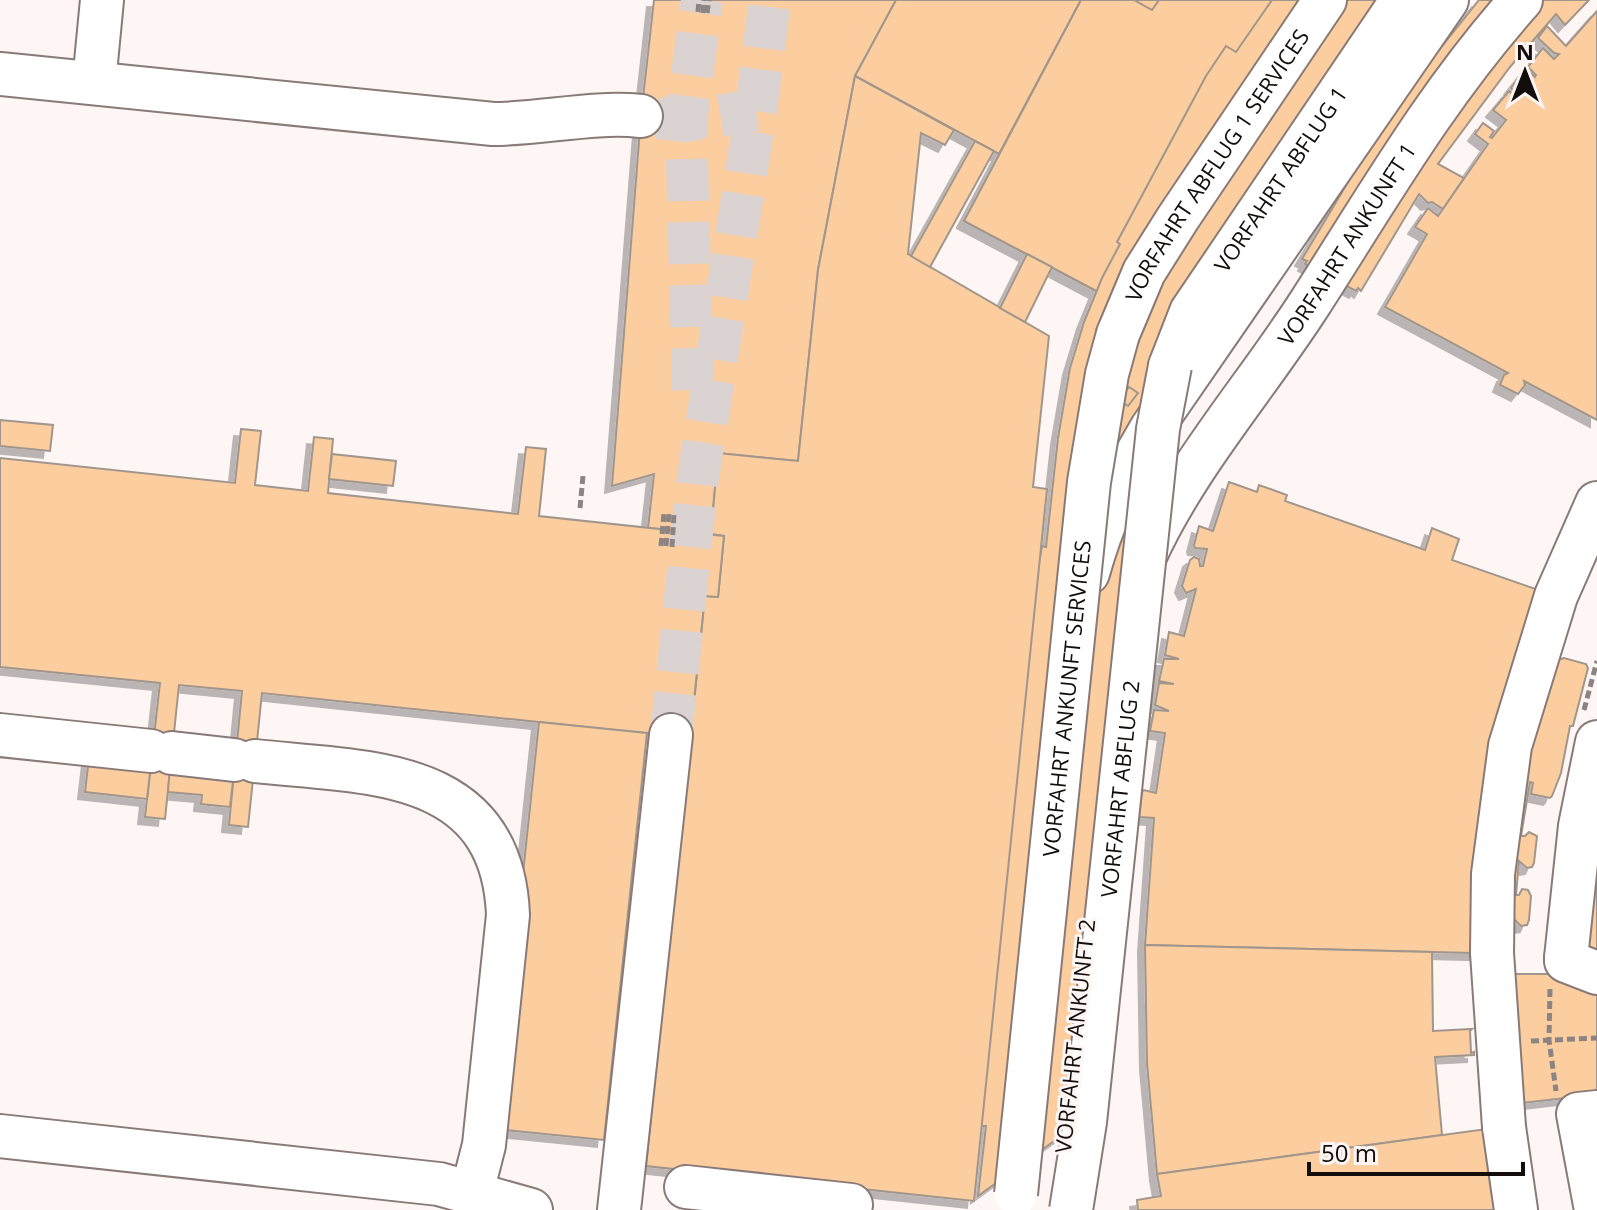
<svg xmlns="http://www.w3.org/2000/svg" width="1597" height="1210" viewBox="0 0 1597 1210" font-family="'Open Sans',sans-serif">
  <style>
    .building { fill: #fccd9f; stroke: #a0968c; stroke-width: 2; filter: url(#shadow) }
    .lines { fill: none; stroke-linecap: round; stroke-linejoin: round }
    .minor-tunnel { stroke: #dad3d2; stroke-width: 42; stroke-dasharray: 42 21; stroke-linecap: butt }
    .minor-casing { stroke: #887a77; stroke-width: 46 }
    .path { stroke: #8b8483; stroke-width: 5; stroke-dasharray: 8 4; stroke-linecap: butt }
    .minor { stroke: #fff; stroke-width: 42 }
    .minor-bridge-casing { stroke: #887a77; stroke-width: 46; stroke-linecap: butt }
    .minor-bridge { stroke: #fff; stroke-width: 42 }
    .labels { text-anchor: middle; stroke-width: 6; stroke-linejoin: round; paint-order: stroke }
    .street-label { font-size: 22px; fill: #130d0c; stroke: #fdf6f5 }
  </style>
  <defs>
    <filter id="shadow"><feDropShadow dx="-7" dy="7" stdDeviation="0" flood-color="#0004"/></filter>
  </defs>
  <rect width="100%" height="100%" fill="#fdf6f5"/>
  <g class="building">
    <path d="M654,0h242l-41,76 -37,194 -20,191 -80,-8 -7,81 -63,-6 6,-54 -42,12 29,-370z"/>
    <path d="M896,0h185l-82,154 -144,-78z"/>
    <path d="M1081,0h318l-227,331 -208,-110z"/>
    <path d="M1081,0h53l18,10 7,-10h240l-227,331 -208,-110z"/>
    <path d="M1272,0h125l-206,307 -109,814 -104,75 8,-70h-5l3,-36 54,-521 4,-23 4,1 12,-109 12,-70 14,-46 18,-44 18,-34 -3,-2 89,-166 20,-30 10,6z"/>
    <path d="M1479,0h110l-24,25 -9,-11 -46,53 -72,97 26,14 -21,31 -11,-7 -4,1 -9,-9 -58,97 -3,-3 -2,3 -51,-27 2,-3 -5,-2 61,-102 68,-97z"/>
    <path d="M1597,11v409l-73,-39 1,4 -7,9 -18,-9 4,-10 4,-2 -123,-66 42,-73 -12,-7 13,-19 10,8 50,-72 -13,-10 8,-11 11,8 -4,6 2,1 14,-18 -13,-10 16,-19 9,8 2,-2 -9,-9 15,-19 9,8 1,-2 -8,-8 15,-19 11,11 5,-5 -5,-1 -16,-15 9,-12 19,20z"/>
    <path d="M855,76l99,54 -9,15 -24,-12 -13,121 141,82 -16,151 14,2 -73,712 -328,-35 59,-570 13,1 6,-61 -13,-2 7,-81 80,8 20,-191z"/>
    <path d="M975,141l19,10 -64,116 -19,-11z"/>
    <path d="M1027,254l25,13 -27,55 -25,-14z"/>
    <path d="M1129,387l9,6 -10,13 -9,-6z"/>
    <path d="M0,420l53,5 -3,26 -50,-5z"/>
    <path d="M241,429l20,2 -6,54 53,6 6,-54 19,2 -5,54 190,21 8,-67 20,2 -7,67 185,20 -6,61 -13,-1 -15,142 -428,-45 -14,134 -19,-2 13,-134 -63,-6 -14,134 -20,-2 15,-134 -160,-16v-209l235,25z"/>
    <path d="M332,454l64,7 -3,25 -64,-7z"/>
    <path d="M1229,482l28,10 2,-7 28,10 -2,6 140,49 7,-22 27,11 -7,21 124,43 -18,57 6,-2 22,6 2,4 -15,58h-3l-9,47 -9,23 -2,2 -19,-4 2,-11 -3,-1 -9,54h4l4,-4 8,4 -3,27 -2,4 -5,1 -8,-7 -3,34h3l3,-6 6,1 3,6 -2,24 -2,5 -6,1 -7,-7 -1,35 -368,-9 9,-127 -15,-1 3,-25 2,-2 12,3 9,-60 -15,-2 4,-21 15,1 -14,-6 4,-22 15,1 -15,-3 5,-22h15l-14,-4 4,-23 15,4 12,-47 -10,4 -4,-7 8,-26 4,-3 5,2 1,7h3l4,-17 -12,-1 -1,-3 5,-19 14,5z"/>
    <path d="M539,722l108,11 -43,407 -108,-11z"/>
    <path d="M89,758l62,6 -4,35 -62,-7z"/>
    <path d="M170,766l64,6 -4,35 -29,-3 1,-9 -34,-3z"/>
    <path d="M1597,815v320l-6,-40 -69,8 -9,-129h72z"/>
    <path d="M1145,945l287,7 1,79 39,-2 -2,2 1,22 3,-1v3l-39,2 7,78 -285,39 -10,-111z"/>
    <path d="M1523,1124l15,86h-400l-1,-10 24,-4 -4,-22z"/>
  </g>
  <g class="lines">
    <g class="minor-tunnel">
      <path d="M658,118l28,3 70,-11"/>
      <path d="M693,390l-7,-269 16,-121"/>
      <path d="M671,735l26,-251 59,-374 14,-110"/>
    </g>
    <g class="minor-casing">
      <g id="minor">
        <path d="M0,74l493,50c49,0 99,-13 148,-8"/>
        <path d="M94,83l8,-83"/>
        <path id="s1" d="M1118,334l26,-62 34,-54 147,-218"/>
        <path id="s2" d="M1170,366l21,-54 211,-312"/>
        <path id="s3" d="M1145,556c42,-92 111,-169 165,-253 68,-106 127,-209 211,-303"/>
        <path d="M1088,573c14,-51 36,-99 63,-144l296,-429"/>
        <path d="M0,735l151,16"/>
        <path d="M172,753l62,7"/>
        <path d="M255,761c112,12 247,5 253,154l-24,230 -12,47"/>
        <path d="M1492,953l1,-79 17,-128 46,-150 41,-93"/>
        <path d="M1566,958l14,-132 17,-84"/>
        <path d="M1566,958v3l31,12"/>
        <path d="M1504,1127l12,83"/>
        <path d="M0,1136l439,48 92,26"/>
        <path d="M686,1187l165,18"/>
        <path d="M619,1210l52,-475"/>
        <path d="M1596,1210l-18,-96 19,-2"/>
      </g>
    </g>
    <g class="path">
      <path d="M698,12l1,-12"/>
      <path d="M703,13l1,-13"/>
      <path d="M707,13l2,-13"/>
      <path d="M580,508l3,-32"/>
      <path d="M661,546l3,-33"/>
      <path d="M666,546l3,-32"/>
      <path d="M672,547l2,-33"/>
      <path d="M1584,710l13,-49"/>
      <path d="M1550,989l-1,51 7,51"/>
      <path d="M1531,1041l66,-3"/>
    </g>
    <use href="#minor" class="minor"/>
    <g class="minor-bridge-casing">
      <g id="minor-bridge">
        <path d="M1492,953l12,174"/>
        <path id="s4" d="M1016,1194l73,-712 18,-108 11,-40"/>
        <path id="s5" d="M1071,1210l14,-88 73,-693 12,-63"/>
      </g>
    </g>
    <use href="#minor-bridge" class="minor-bridge"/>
  </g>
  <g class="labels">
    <g class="street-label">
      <text dy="8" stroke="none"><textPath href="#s1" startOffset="196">VORFAHRT ABFLUG 1 SERVICES</textPath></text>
      <text dy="8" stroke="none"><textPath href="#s2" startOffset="218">VORFAHRT ABFLUG 1</textPath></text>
      <text dy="8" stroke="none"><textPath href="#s3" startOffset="372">VORFAHRT ANKUNFT 1</textPath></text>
      <text dy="8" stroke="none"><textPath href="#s4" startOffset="498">VORFAHRT ANKUNFT SERVICES</textPath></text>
      <text dy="8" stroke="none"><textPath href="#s5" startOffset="424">VORFAHRT ABFLUG 2</textPath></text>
      <text transform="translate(1075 1036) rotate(-84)" y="8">VORFAHRT ANKUNFT 2</text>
    </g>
  </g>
  <g transform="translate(1525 72)" stroke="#fdf6f5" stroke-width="6" paint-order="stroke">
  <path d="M0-6L14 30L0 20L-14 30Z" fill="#130d0c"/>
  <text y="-12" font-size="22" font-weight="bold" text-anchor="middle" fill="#130d0c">N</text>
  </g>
  <path d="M1309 1162v12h214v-12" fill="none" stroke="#130d0c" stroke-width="4"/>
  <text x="1321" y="1162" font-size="24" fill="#130d0c" stroke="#fdf6f5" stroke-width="6" paint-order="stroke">50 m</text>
</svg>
